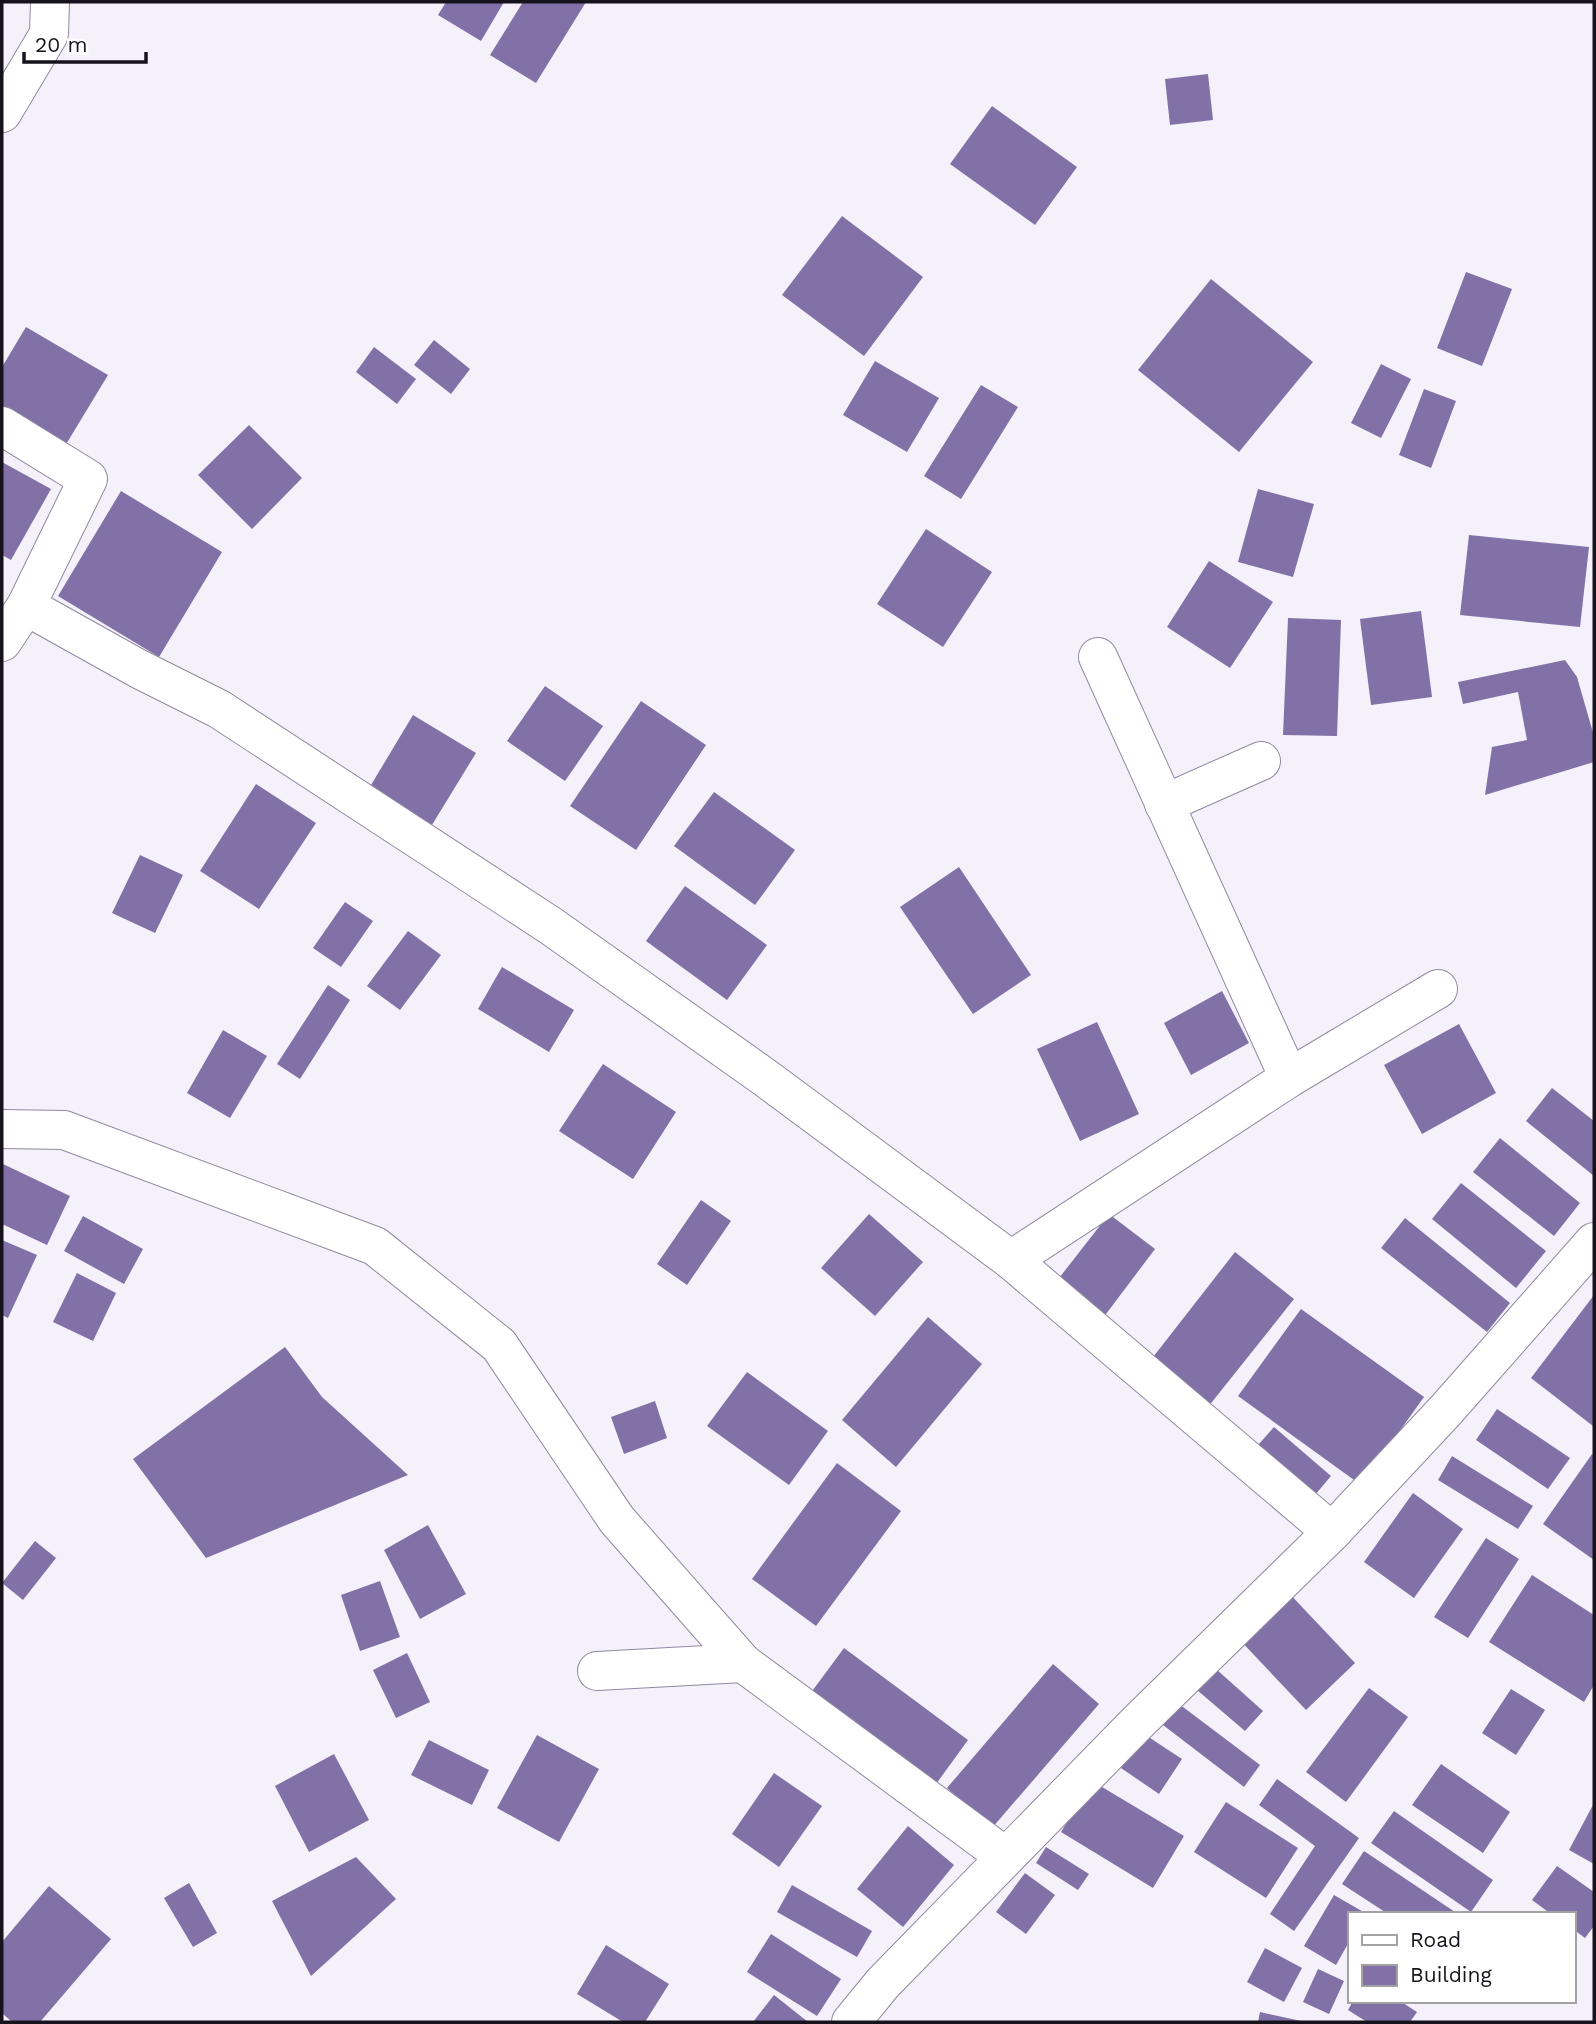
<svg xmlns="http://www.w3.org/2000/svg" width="1596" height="2024" viewBox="0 0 1596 2024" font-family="'Work Sans',sans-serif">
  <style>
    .building { fill: #8271a6 }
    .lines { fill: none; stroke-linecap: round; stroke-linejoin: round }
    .minor-casing { stroke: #9089a1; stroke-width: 40 }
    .minor { stroke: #fff; stroke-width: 38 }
  </style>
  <rect width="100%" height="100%" fill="#f4f1fb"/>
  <g class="building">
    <path d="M446,2h58l-23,39 -43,-26z"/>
    <path d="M523,2h63l-50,81 -46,-28z"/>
    <path d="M1208,74l5,46 -43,5 -5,-46z"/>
    <path d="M992,106l85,61 -42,58 -85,-61z"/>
    <path d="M842,216l81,61 -59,79 -82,-61z"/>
    <path d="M1466,272l46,17 -30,77 -45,-18z"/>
    <path d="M1211,279l102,83 -74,90 -101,-82z"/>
    <path d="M26,327l82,48 -43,71 -63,-37v-42z"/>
    <path d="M434,340l36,29 -19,25 -37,-29z"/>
    <path d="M374,347l42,32 -19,25 -41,-32z"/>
    <path d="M875,361l64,37 -32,54 -64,-37z"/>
    <path d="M1381,364l30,15 -30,59 -30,-15z"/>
    <path d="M981,385l37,22 -57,92 -37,-23z"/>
    <path d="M1424,389l32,12 -25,67 -32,-13z"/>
    <path d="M249,425l53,53 -50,51 -54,-54z"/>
    <path d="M2,462l49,27 -40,71 -9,-5z"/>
    <path d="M1258,489l56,15 -21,73 -55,-15z"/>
    <path d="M121,491l101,61 -63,105 -101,-61z"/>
    <path d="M926,529l66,43 -49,75 -66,-43z"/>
    <path d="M1469,535l120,12 -9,80 -120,-12z"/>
    <path d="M1209,561l64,41 -43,66 -63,-41z"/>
    <path d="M1421,611l11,86 -61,8 -11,-86z"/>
    <path d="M1288,618l53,2 -4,116 -54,-1z"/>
    <path d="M1565,660l12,17 17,59v26l-109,33 7,-48 35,-7 -9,-48 -55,12 -5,-22z"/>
    <path d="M545,686l58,40 -38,55 -58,-40z"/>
    <path d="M641,701l65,44 -70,105 -66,-44z"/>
    <path d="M413,715l63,38 -49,80 -62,-38z"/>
    <path d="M256,784l60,39 -57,86 -59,-38z"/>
    <path d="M714,792l81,58 -40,55 -81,-59z"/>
    <path d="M140,855l43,20 -28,58 -43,-20z"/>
    <path d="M959,867l72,108 -58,39 -73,-107z"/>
    <path d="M685,886l82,59 -40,55 -81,-59z"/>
    <path d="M345,902l28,19 -32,46 -28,-19z"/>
    <path d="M408,931l33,24 -41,55 -33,-24z"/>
    <path d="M502,967l72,43 -25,42 -71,-43z"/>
    <path d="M328,985l22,15 -50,79 -23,-15z"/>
    <path d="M1222,991l27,52 -58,32 -27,-52z"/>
    <path d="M1097,1022l42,92 -59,27 -43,-92z"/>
    <path d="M1459,1024l37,69 -74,41 -38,-69z"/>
    <path d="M223,1030l44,26 -37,62 -43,-25z"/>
    <path d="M603,1064l73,48 -43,67 -74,-48z"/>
    <path d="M1552,1088l42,33v55l-68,-55z"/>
    <path d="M1500,1138l80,65 -26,33 -81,-64z"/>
    <path d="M3,1164l67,32 -23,49 -45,-21z"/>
    <path d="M1461,1183l85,68 -30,37 -84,-69z"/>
    <path d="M701,1200l30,21 -44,64 -30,-21z"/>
    <path d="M869,1214l54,48 -48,54 -54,-48z"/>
    <path d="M1109,1214l46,35 -52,69 -47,-36z"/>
    <path d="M83,1216l60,33 -19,35 -60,-33z"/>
    <path d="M1405,1218l105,85 -23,29 -106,-84z"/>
    <path d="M2,1240l35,15 -29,63 -6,-3z"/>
    <path d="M1235,1252l59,47 -86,108 -58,-46z"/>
    <path d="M77,1273l39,20 -23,48 -40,-19z"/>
    <path d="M1594,1295v130l-1,1 -62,-48z"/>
    <path d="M1301,1309l123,88 -63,88 -123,-89z"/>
    <path d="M928,1317l54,47 -86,103 -54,-47z"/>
    <path d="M285,1347l37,50 86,78 -202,83 -73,-99z"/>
    <path d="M747,1372l81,59 -39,54 -82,-59z"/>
    <path d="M655,1401l12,37 -43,16 -13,-37z"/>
    <path d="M1497,1409l73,49 -22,31 -72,-49z"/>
    <path d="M1274,1427l57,49 -22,26 -58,-49z"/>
    <path d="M1592,1454l2,2v104l-51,-36z"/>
    <path d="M1452,1456l81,50 -15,23 -80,-49z"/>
    <path d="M837,1463l64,48 -85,115 -64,-47z"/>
    <path d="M1413,1493l50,36 -49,69 -50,-36z"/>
    <path d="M428,1525l38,69 -46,25 -36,-69z"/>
    <path d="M1486,1538l33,21 -51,79 -34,-21z"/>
    <path d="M35,1541l21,17 -33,42 -21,-17z"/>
    <path d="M1532,1575l62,40v70l-10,17 -95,-60z"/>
    <path d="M380,1581l20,56 -40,14 -19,-56z"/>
    <path d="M1286,1590l69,73 -49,47 -69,-73z"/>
    <path d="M844,1648l124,92 -37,51 -124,-93z"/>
    <path d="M407,1653l23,49 -34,16 -23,-48z"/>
    <path d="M1053,1664l46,40 -107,124 -45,-40z"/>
    <path d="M1216,1669l47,42 -18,20 -48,-41z"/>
    <path d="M1369,1688l39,29 -62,85 -40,-30z"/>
    <path d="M1511,1689l34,21 -29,45 -34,-22z"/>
    <path d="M1179,1704l81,61 -16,22 -81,-62z"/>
    <path d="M1144,1734l38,25 -23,35 -38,-26z"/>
    <path d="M537,1735l62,34 -40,73 -62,-34z"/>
    <path d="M429,1740l60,30 -17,35 -61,-30z"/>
    <path d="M334,1754l35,66 -60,32 -34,-66z"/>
    <path d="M1441,1764l69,48 -27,41 -71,-48z"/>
    <path d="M774,1773l48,33 -43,61 -47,-33z"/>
    <path d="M1277,1779l82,59 -65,93 -24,-17 45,-68 -56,-41z"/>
    <path d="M1092,1781l92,55 -31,52 -92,-56z"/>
    <path d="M1226,1802l72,46 -32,50 -72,-46z"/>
    <path d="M1594,1803v61l-25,-14z"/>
    <path d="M1394,1811l99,69 -22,32 -100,-69z"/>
    <path d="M908,1826l46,39 -51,62 -46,-38z"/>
    <path d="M1046,1847l43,27 -11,16 -42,-27z"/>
    <path d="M1364,1851l94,63h-70l-46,-30z"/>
    <path d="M356,1857l40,42 -85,77 -39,-75z"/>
    <path d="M1557,1866l37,26v34l-9,12 -12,-9v-15h-22l-19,-14z"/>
    <path d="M1025,1873l30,22 -29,39 -30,-22z"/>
    <path d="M189,1883l28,50 -24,14 -29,-49z"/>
    <path d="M792,1885l80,46 -15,26 -80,-45z"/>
    <path d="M49,1886l62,53 -71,83h-28l-10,-9v-71z"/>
    <path d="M1334,1895l33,19h-18v28l-13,23 -32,-19z"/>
    <path d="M771,1934l70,45 -24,37 -70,-44z"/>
    <path d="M606,1945l63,39 -24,38h-22l-46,-28z"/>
    <path d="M1265,1948l37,20 -18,34 -37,-20z"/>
    <path d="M1318,1969l26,12 -15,33 -26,-12z"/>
    <path d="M774,1995l34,27h-55z"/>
    <path d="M1353,2001h47l17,11 -7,10h-43l-19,-12z"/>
    <path d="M1260,2012l41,9v1h-43z"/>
  </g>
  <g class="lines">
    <g class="minor-casing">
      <g id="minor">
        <path d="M2,113l47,-79 1,-32"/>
        <path d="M2,426l86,53 -62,127 -24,36"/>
        <path d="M26,606l113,63 80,40 332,217 216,153 244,181 321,272"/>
        <path d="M1098,657l191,421"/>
        <path d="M1164,804l97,-43"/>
        <path d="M2,1129l62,1 311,116 124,99 118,175 126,143 263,194"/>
        <path d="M1011,1260l278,-182 149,-89"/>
        <path d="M597,1671l146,-8"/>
        <path d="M851,2022l32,-39 254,-260 195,-191 114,-122 148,-168"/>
      </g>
    </g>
    <use href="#minor" class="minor"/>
  </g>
  <rect width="1596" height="2024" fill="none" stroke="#16131c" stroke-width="7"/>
  <rect x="1348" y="1912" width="228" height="91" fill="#ffffff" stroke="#a2a1a4" stroke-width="2"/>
  <rect x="1362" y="1935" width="35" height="10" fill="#ffffff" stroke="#a2a1a4" stroke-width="2"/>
  <text x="1410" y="1947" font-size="21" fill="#16131c">Road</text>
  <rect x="1362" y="1965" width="35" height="21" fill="#8271a6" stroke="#a2a1a4" stroke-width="2"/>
  <text x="1410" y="1982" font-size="21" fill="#16131c">Building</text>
  <path d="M24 52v10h122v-10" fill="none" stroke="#16131c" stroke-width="3.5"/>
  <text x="35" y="52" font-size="21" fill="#16131c" stroke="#ffffff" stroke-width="5" paint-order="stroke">20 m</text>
</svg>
